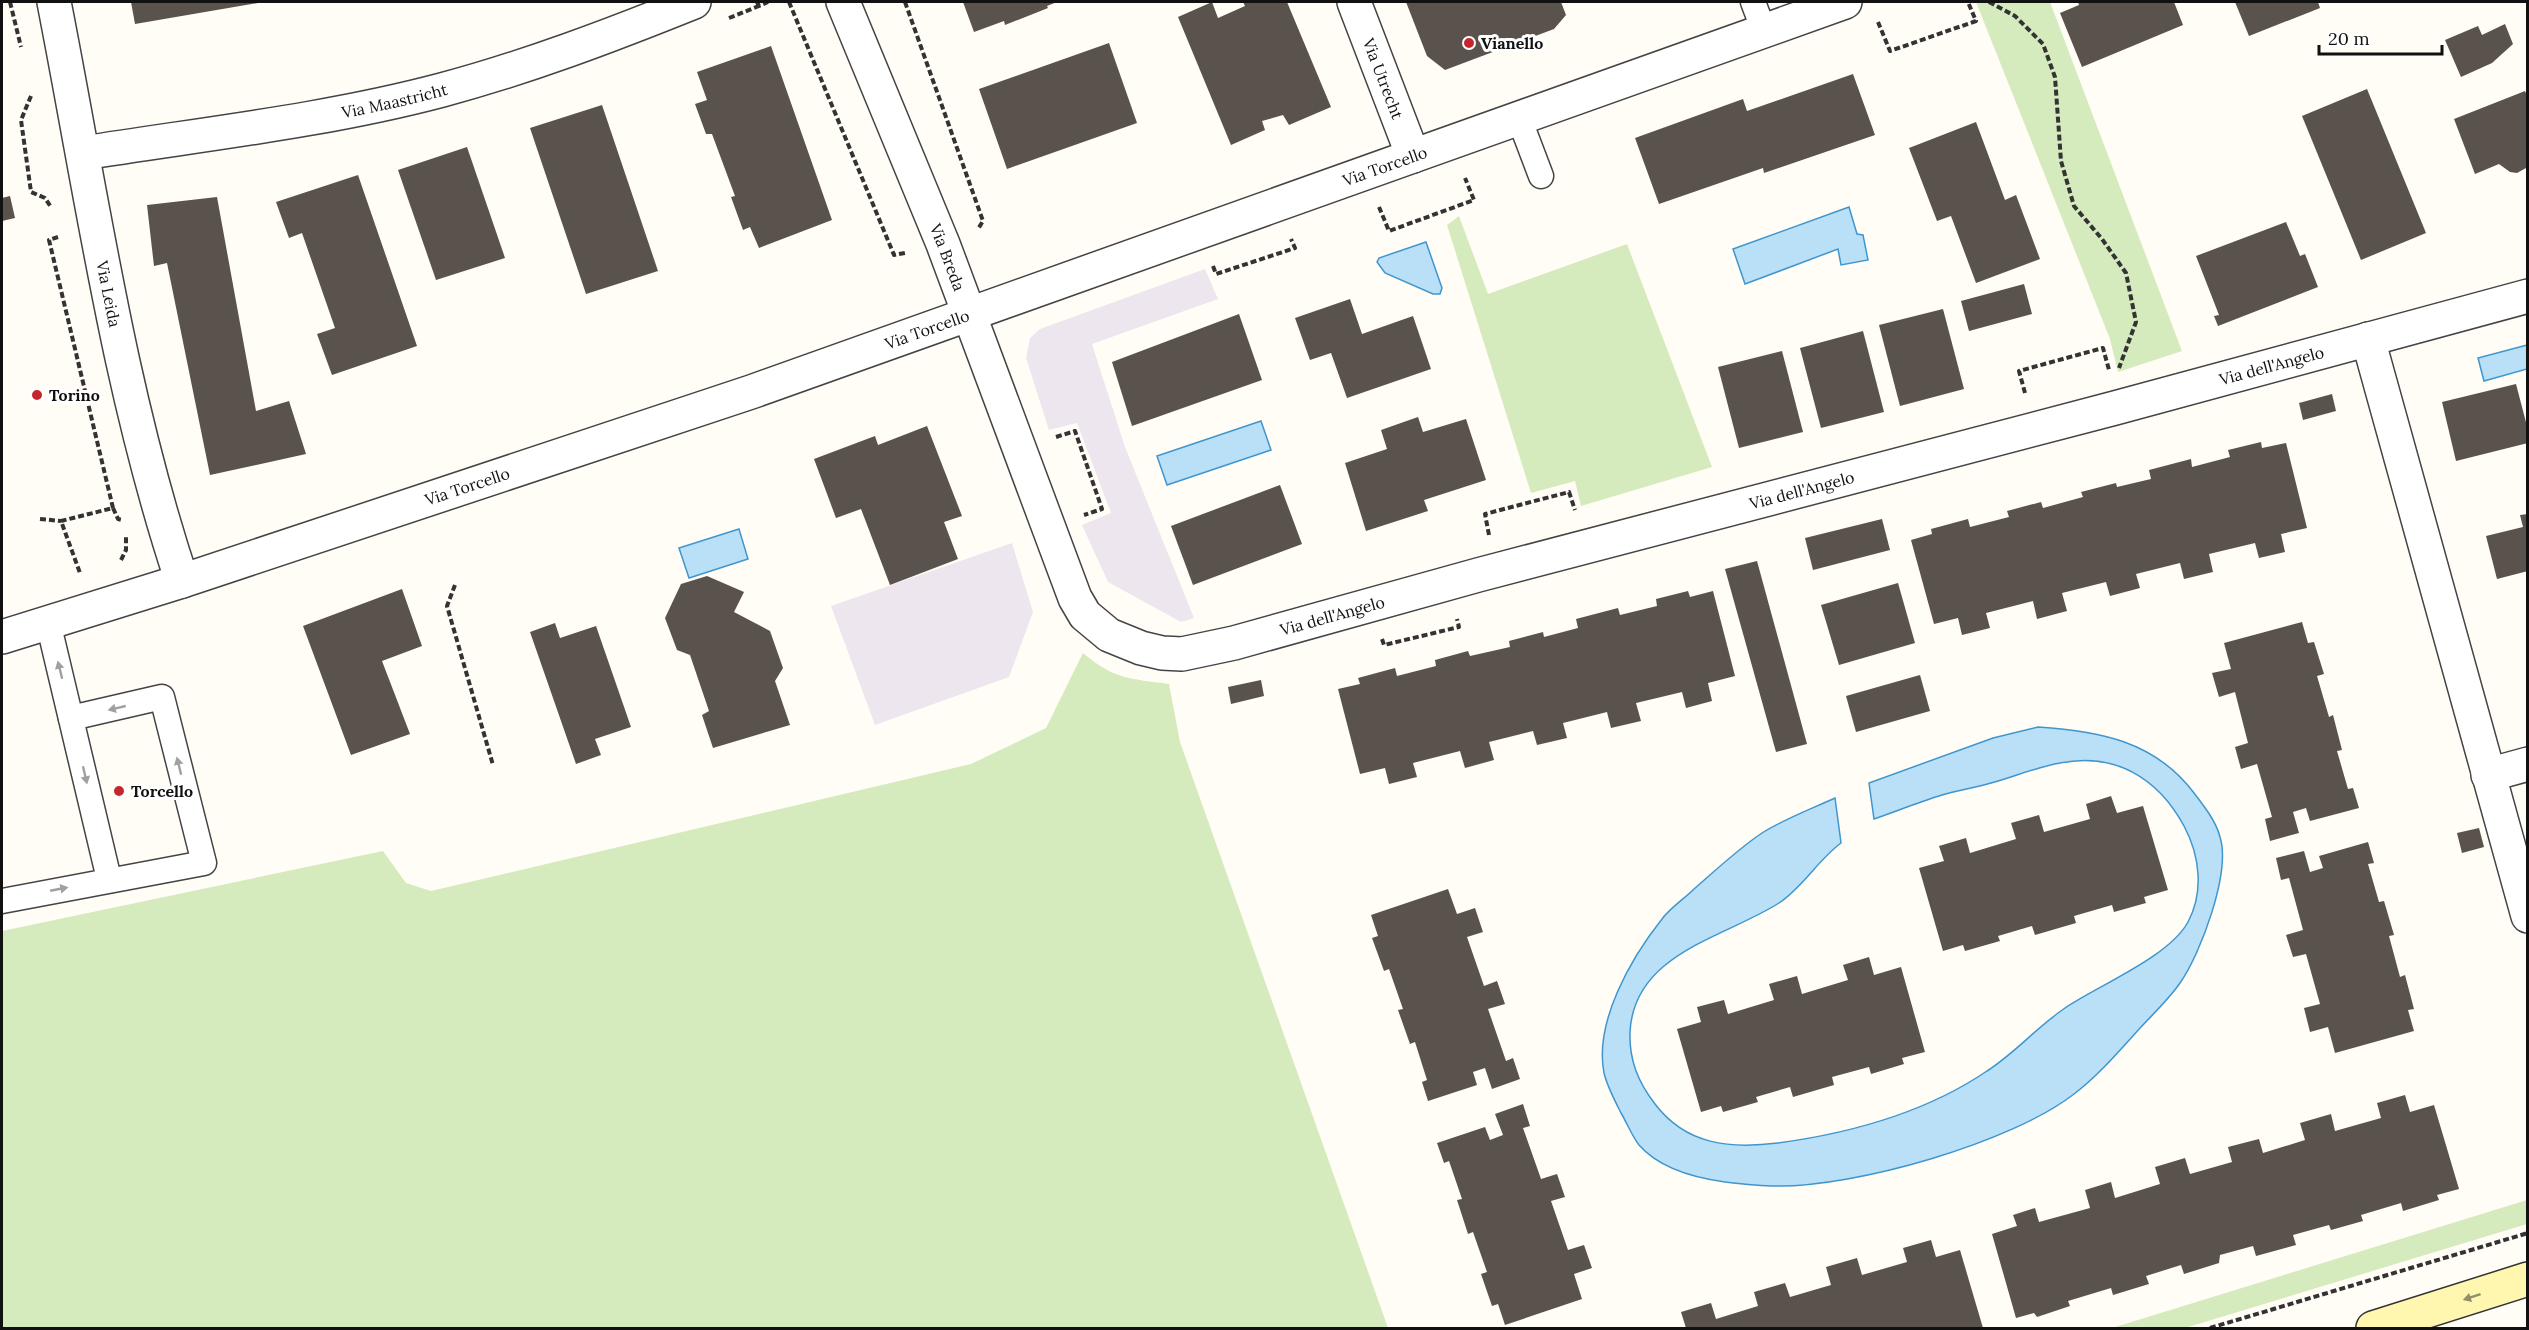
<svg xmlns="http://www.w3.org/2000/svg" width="2529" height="1330" viewBox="0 0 2529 1330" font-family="Lora,serif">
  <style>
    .industrial { fill: #eee6ef }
    .green { fill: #d5ebbd }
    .water { fill: #b9e0f7; stroke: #3f96cf; stroke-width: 1.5 }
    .building { fill: #5a524d }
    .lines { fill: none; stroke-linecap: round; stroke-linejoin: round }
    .lane-casing { stroke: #444; stroke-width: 27 }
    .street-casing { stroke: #444; stroke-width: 36 }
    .secondary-casing { stroke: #333; stroke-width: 36 }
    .path { stroke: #333; stroke-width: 4; stroke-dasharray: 6 3; stroke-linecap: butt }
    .lane { stroke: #fff; stroke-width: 24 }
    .street { stroke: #fff; stroke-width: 33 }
    .secondary { stroke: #fff6b0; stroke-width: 33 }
    .oneway { fill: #a0a0a0 }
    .oneway2 { fill: #948f68 }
    .poi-dot { fill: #c4262e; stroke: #fff; stroke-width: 2 }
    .labels { text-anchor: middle; stroke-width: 6; stroke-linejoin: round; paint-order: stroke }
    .poi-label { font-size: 16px; font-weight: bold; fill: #111; stroke: #fff; text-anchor: start }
    .street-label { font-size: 16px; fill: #111; stroke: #fff }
  </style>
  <rect width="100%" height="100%" fill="#fffdf5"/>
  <g class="industrial">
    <path d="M1205,269l13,30 -126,45 33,103 69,171 -13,4 -73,-40 -26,-57 29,-12 -34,-90 -28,7 -23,-72 4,-20 10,-9z"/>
    <path d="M1012,543l21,69 -24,65 -134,48 -44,-119z"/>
  </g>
  <g class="green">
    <path d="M1976,2h74l132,349 -64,21 -8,-33z"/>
    <path d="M1459,216l29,78 139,-50 85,223 -131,39 -6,-25 -44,12 -84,-268z"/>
    <path d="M1083,653c30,26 48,26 86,31l11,58 208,586h-1386v-397l381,-80 23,32 25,8 540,-127 75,-36z"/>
    <path d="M2527,1200v24l-342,104h-73z"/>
  </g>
  <g class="water">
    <path d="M1849,207l8,27 6,1 5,25 -27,5 -3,-16 -93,35 -12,-35z"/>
    <path d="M1426,242l16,46 -2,6h-7l-48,-21 -8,-11 2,-4z"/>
    <path d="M2527,345v24l-43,12 -6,-23z"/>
    <path d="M1261,421l10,29 -104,35 -10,-29z"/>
    <path d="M739,529l9,30 -59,19 -10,-30z"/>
    <path d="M2038,727c61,4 117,14 156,66 10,13 22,28 26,44 11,35 -19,116 -40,146 -11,16 -26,30 -39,44 -21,23 -42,48 -67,67 -63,49 -218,93 -298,92 -17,0 -34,-2 -51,-4 -29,-4 -66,-14 -86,-37 -7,-9 -12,-22 -18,-32 -6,-12 -14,-27 -17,-40 -10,-51 27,-115 58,-154 8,-11 22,-20 32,-30 22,-19 44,-40 68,-56 22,-14 49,-24 73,-35l6,45c-23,17 -38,44 -62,60 -55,35 -145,50 -149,129 -1,28 8,50 25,72 31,41 75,45 123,39 74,-10 147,-30 209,-72 28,-18 50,-44 78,-63 34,-23 104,-51 123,-86 16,-30 12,-66 -4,-96 -26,-48 -69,-74 -124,-63 -23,4 -47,14 -69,20 -16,5 -33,7 -49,12 -23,7 -45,16 -68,24l-5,-36 124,-45z"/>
  </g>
  <g class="building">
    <path d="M131,2h127v1l-123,21z"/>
    <path d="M963,2h94l-10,4 1,2 -43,17 -1,-4 -30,11z"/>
    <path d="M1212,2l6,16 27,-12 -2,-4h44l44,105 -42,18 -6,-10 -21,6 3,9 -34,15 -53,-128z"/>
    <path d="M1406,2h155l5,13 -12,14 -109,41 -18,-14z"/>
    <path d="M2078,2h96l9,23 -101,42 -22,-54 19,-8z"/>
    <path d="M2235,2h83l2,6 -71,28z"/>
    <path d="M2505,24l8,20 -21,19 -31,14 -16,-37 33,-14 4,9z"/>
    <path d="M1109,43l28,80 -130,46 -28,-80z"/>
    <path d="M771,46l61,174 -73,28 -9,-21 -7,3 -12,-33 4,-1 -23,-62h-6l-11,-30 12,-4 -10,-28z"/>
    <path d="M1853,74l22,61 -111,38 -1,-5 -104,36 -24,-66 108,-39 4,12z"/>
    <path d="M2367,89l59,144 -65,27 -59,-144z"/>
    <path d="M2525,91l3,7 -2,70 -9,5 -7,-1 -11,-8 -24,10 -21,-55z"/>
    <path d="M602,105l56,166 -72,23 -56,-166z"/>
    <path d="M1976,122l29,78 11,-5 24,64 -64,24 -25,-67 -14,5 -28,-73z"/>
    <path d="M467,147l38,111 -69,22 -38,-110z"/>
    <path d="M358,175l59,171 -85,29 -15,-41 18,-6 -33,-95 -13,5 -13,-36z"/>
    <path d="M10,196l5,22 -13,3v-23z"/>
    <path d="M217,197l39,214 33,-10 17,53 -96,21 -43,-212 -13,3 -7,-61z"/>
    <path d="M2286,222l14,34 5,-2 13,33 -100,39 -4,-10 5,-1 -23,-59z"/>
    <path d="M2024,284l8,30 -63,17 -8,-30z"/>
    <path d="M1350,299l12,35 51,-18 18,53 -84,29 -16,-45 -21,7 -15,-42z"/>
    <path d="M1943,309l21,80 -64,17 -21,-81z"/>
    <path d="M1239,314l23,66 -130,46 -20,-64z"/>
    <path d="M1863,331l21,81 -63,16 -21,-80z"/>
    <path d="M1782,351l21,81 -64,16 -21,-81z"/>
    <path d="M2516,384l12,46v13l-72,18 -14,-59z"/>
    <path d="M2332,394l4,17 -33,9 -4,-17z"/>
    <path d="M1418,417l5,15 43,-13 20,61 -62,20 4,11 -62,20 -21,-68 42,-14 -6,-19z"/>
    <path d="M927,426l35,90 -18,6 14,37 -68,26 -29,-76 -25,9 -22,-59 61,-23 3,9z"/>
    <path d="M2261,442l1,6 24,-5 21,85 -26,6 4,18 -26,6 -4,-15 -46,11 4,18 -29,7 -4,-16 -44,11 4,14 -30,8 -4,-14 -44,11 5,18 -30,8 -4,-18 -47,12 4,15 -28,7 -4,-17 -24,6 -23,-84 21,-6 -1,-5 37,-10 2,8 39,-10 -2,-6 34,-9 2,6 40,-11 -2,-5 35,-9 1,4 34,-8 -2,-9 42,-11 1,8 38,-10 -2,-7z"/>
    <path d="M1280,485l22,59 -109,41 -22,-59z"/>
    <path d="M2528,514v57l-31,8 -11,-43 37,-9 -3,-12z"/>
    <path d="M1882,519l8,31 -77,20 -8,-32z"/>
    <path d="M1757,561l50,183 -31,8 -51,-183z"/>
    <path d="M707,576l37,16 -10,20 36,19 13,37 -8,13 15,44 -77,23 -11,-33 7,-4 -19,-56 -13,-5 -12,-32 16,-34z"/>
    <path d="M1898,583l17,60 -76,22 -18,-60z"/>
    <path d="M402,589l20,57 -40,15 28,73 -59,21 -48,-129z"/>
    <path d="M1688,591l2,6 23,-6 22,85 -27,7 4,18 -26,7 -4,-16 -46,11 5,18 -30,7 -4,-16 -44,11 4,15 -30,7 -4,-14 -44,11 5,18 -29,8 -5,-17 -47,12 4,14 -28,7 -4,-16 -25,6 -22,-85 22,-5 -2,-6 37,-10 2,8 39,-10 -1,-6 33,-9 2,5 40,-9 -1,-6 34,-9 1,5 34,-9 -2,-9 42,-11 2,7 37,-9 -1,-7z"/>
    <path d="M2302,622l6,21 6,-1 10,32 -7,2 12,41 4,-2 9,35 -5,1 11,38 5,-1 6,20 -49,13 -4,-13 -13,4 6,21 -29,8 -5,-22 7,-2 -15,-53 -16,5 -6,-22 13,-4 -13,-51 -16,5 -7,-24 19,-4 -7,-26z"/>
    <path d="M555,623l5,15 36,-12 35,101 -36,12 6,16 -25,9 -46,-132z"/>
    <path d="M1920,675l10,36 -74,21 -10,-36z"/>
    <path d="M1261,680l3,16 -33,8 -3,-17z"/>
    <path d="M2111,796l6,17 26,-7 25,84 -24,7 2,6 -32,9 -2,-7 -38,11 2,7 -41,12 -3,-9 -34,10 2,5 -35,10 -2,-6 -20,6 -24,-83 25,-7 -5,-15 27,-8 4,15 46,-14 -5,-16 28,-8 5,17 46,-13 -4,-15z"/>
    <path d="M2479,828l5,19 -22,6 -5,-20z"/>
    <path d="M2368,842l6,21 -6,1 11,38 5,-1 10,34 -5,1 11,41 5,-2 9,34 -6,1 6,21 -79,22 -7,-26 -18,5 -6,-24 16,-4 -14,-50 -13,3 -7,-22 17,-5 -14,-52 -8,2 -5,-22 28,-7 6,21 13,-4 -4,-12z"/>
    <path d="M1448,889l9,25 18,-6 8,24 -16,5 17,49 13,-5 8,23 -17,5 18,52 7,-3 7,21 -28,10 -7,-21 -12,4 4,13 -49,16 -6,-19 5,-2 -12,-38 -5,2 -12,-34 5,-1 -14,-40 -5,2 -12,-33 6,-2 -7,-21z"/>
    <path d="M1869,957l5,18 27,-8 24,85 -23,6 2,6 -33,10 -2,-7 -37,10 2,8 -41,12 -3,-10 -34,10 2,5 -35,10 -2,-6 -20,6 -24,-83 24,-7 -4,-15 27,-7 4,14 46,-14 -5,-16 28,-8 5,18 46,-14 -5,-15z"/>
    <path d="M2405,1095l5,17 24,-7 25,84 -22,6 2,5 -36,11 -2,-8 -40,12 2,6 -32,9 -2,-5 -36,10 3,10 -40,11 -3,-10 -33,9 -1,8 -35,11 -3,-9 -35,11 3,8 -36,11 -2,-7 -43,13 2,5 -33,11 -3,-4 -18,5 -24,-84 25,-8 -4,-11 22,-7 4,14 51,-14 -5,-18 26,-8 4,16 45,-14 -5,-17 30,-9 5,16 42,-12 -4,-15 31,-8 4,14 42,-13 -5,-17 31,-9 4,17 46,-13 -4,-15z"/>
    <path d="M1523,1104l7,22 -7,2 18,51 16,-5 8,23 -14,4 17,49 16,-5 8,23 -18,6 8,25 -77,26 -7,-21 -6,2 -11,-32 6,-2 -14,-40 -5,2 -11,-34 5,-1 -13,-38 -5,2 -7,-20 48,-16 5,13 13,-5 -8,-21z"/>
    <path d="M1931,1240l5,17 24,-7 23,78h-297l-5,-16 30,-9 5,16 42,-13 -4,-14 31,-9 5,14 41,-12 -5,-18 31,-9 5,17 45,-13 -4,-14z"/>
  </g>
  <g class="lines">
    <g class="lane-casing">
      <g id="lane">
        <path d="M1753,2l11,29"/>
        <path d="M1519,118l22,58"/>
        <path d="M48,622l61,257"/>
        <path d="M2,901l202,-38 -42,-166 -91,21"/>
      </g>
    </g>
    <g class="street-casing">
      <g id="street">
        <path id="s1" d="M54,2c38,194 65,390 128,579"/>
        <path id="s2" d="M843,2l100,242 132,354 10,17 24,20 32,13 21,5 20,1 52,-11 244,-68 637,-167 413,-112"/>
        <path id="s3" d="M1354,2l59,154"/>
        <path id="s4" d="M84,153c119,-19 241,-32 358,-63 86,-23 170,-55 252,-88"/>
        <path d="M2368,339l160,577"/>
        <path id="s5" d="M2,637l180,-56 569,-189 1094,-390"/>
        <path d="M2488,775l40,-11"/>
      </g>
    </g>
    <g class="secondary-casing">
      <path id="secondary" d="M2373,1328l155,-49"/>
    </g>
    <g class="path">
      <path d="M10,2l11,45"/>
      <path d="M757,2l2,4 9,-4"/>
      <path d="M789,2l105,253 11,-2"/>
      <path d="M905,2l78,219 -5,8"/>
      <path d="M1989,2l26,14 28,28 12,33 6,84 13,45 28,33 24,34 10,49 -17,46"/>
      <path d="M729,18l30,-12"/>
      <path d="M1878,22l12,29 86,-30 -8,-19"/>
      <path d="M31,96l-10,24 10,72 14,6 6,9"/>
      <path d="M1379,207l10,24 85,-31 -9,-22"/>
      <path d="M58,237l-9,3 64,268 -52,13 19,52"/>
      <path d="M1213,266l3,8 79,-26 -4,-9"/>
      <path d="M2025,393l-6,-22 84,-23 6,22"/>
      <path d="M1056,437l19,-6 27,78 -18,6"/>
      <path d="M113,508l5,11 4,1"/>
      <path d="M40,519l21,2"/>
      <path d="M1489,535l-4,-21 84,-22 6,18"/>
      <path d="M121,560l5,-10v-14"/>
      <path d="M455,585l-8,21 46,159"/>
      <path d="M1382,639l2,6 75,-18 -2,-8"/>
      <path d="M2210,1328l318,-95"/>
    </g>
    <use href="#lane" class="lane"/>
    <use href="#street" class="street"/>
    <use href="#secondary" class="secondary"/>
  </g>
  <defs><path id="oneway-solid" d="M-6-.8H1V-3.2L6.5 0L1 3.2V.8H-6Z" transform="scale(1.5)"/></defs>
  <g class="oneway">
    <use href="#oneway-solid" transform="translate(60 670) rotate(-104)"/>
    <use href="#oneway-solid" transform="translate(117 708) rotate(167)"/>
    <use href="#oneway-solid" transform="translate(179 766) rotate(-104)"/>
    <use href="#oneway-solid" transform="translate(85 775) rotate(77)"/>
    <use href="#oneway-solid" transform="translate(59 889) rotate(-11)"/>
  </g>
  <use class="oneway2" href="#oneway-solid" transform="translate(2472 1297) rotate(162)"/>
  <g class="poi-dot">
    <circle cx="1469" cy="43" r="6"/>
    <circle cx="37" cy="395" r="6"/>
    <circle cx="119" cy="791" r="6"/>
  </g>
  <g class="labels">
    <g class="poi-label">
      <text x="1481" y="49">Vianello</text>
      <text x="49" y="401">Torino</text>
      <text x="131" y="797">Torcello</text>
    </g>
    <g class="street-label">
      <text dy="6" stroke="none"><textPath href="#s3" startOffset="82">Via Utrecht</textPath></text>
      <text dy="6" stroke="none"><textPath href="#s4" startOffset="315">Via Maastricht</textPath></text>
      <text dy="6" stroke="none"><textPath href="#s5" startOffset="1461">Via Torcello</textPath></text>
      <text dy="6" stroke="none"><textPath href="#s2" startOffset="276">Via Breda</textPath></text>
      <text dy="6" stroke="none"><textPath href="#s1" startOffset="297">Via Leida</textPath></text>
      <text dy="6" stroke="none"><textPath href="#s5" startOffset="975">Via Torcello</textPath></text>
      <text dy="6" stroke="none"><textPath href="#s2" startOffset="1894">Via dell'Angelo</textPath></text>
      <text dy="6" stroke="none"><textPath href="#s5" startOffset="489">Via Torcello</textPath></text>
      <text dy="6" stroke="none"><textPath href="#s2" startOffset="1408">Via dell'Angelo</textPath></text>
      <text dy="6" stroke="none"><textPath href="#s2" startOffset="922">Via dell'Angelo</textPath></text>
    </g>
  </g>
  <rect width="2529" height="1330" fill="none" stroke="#111111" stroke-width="6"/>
  <path d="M2319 45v9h123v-9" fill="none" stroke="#111111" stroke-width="3"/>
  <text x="2328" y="45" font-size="18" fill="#111111" stroke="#ffffff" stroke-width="4.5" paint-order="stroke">20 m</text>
</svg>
